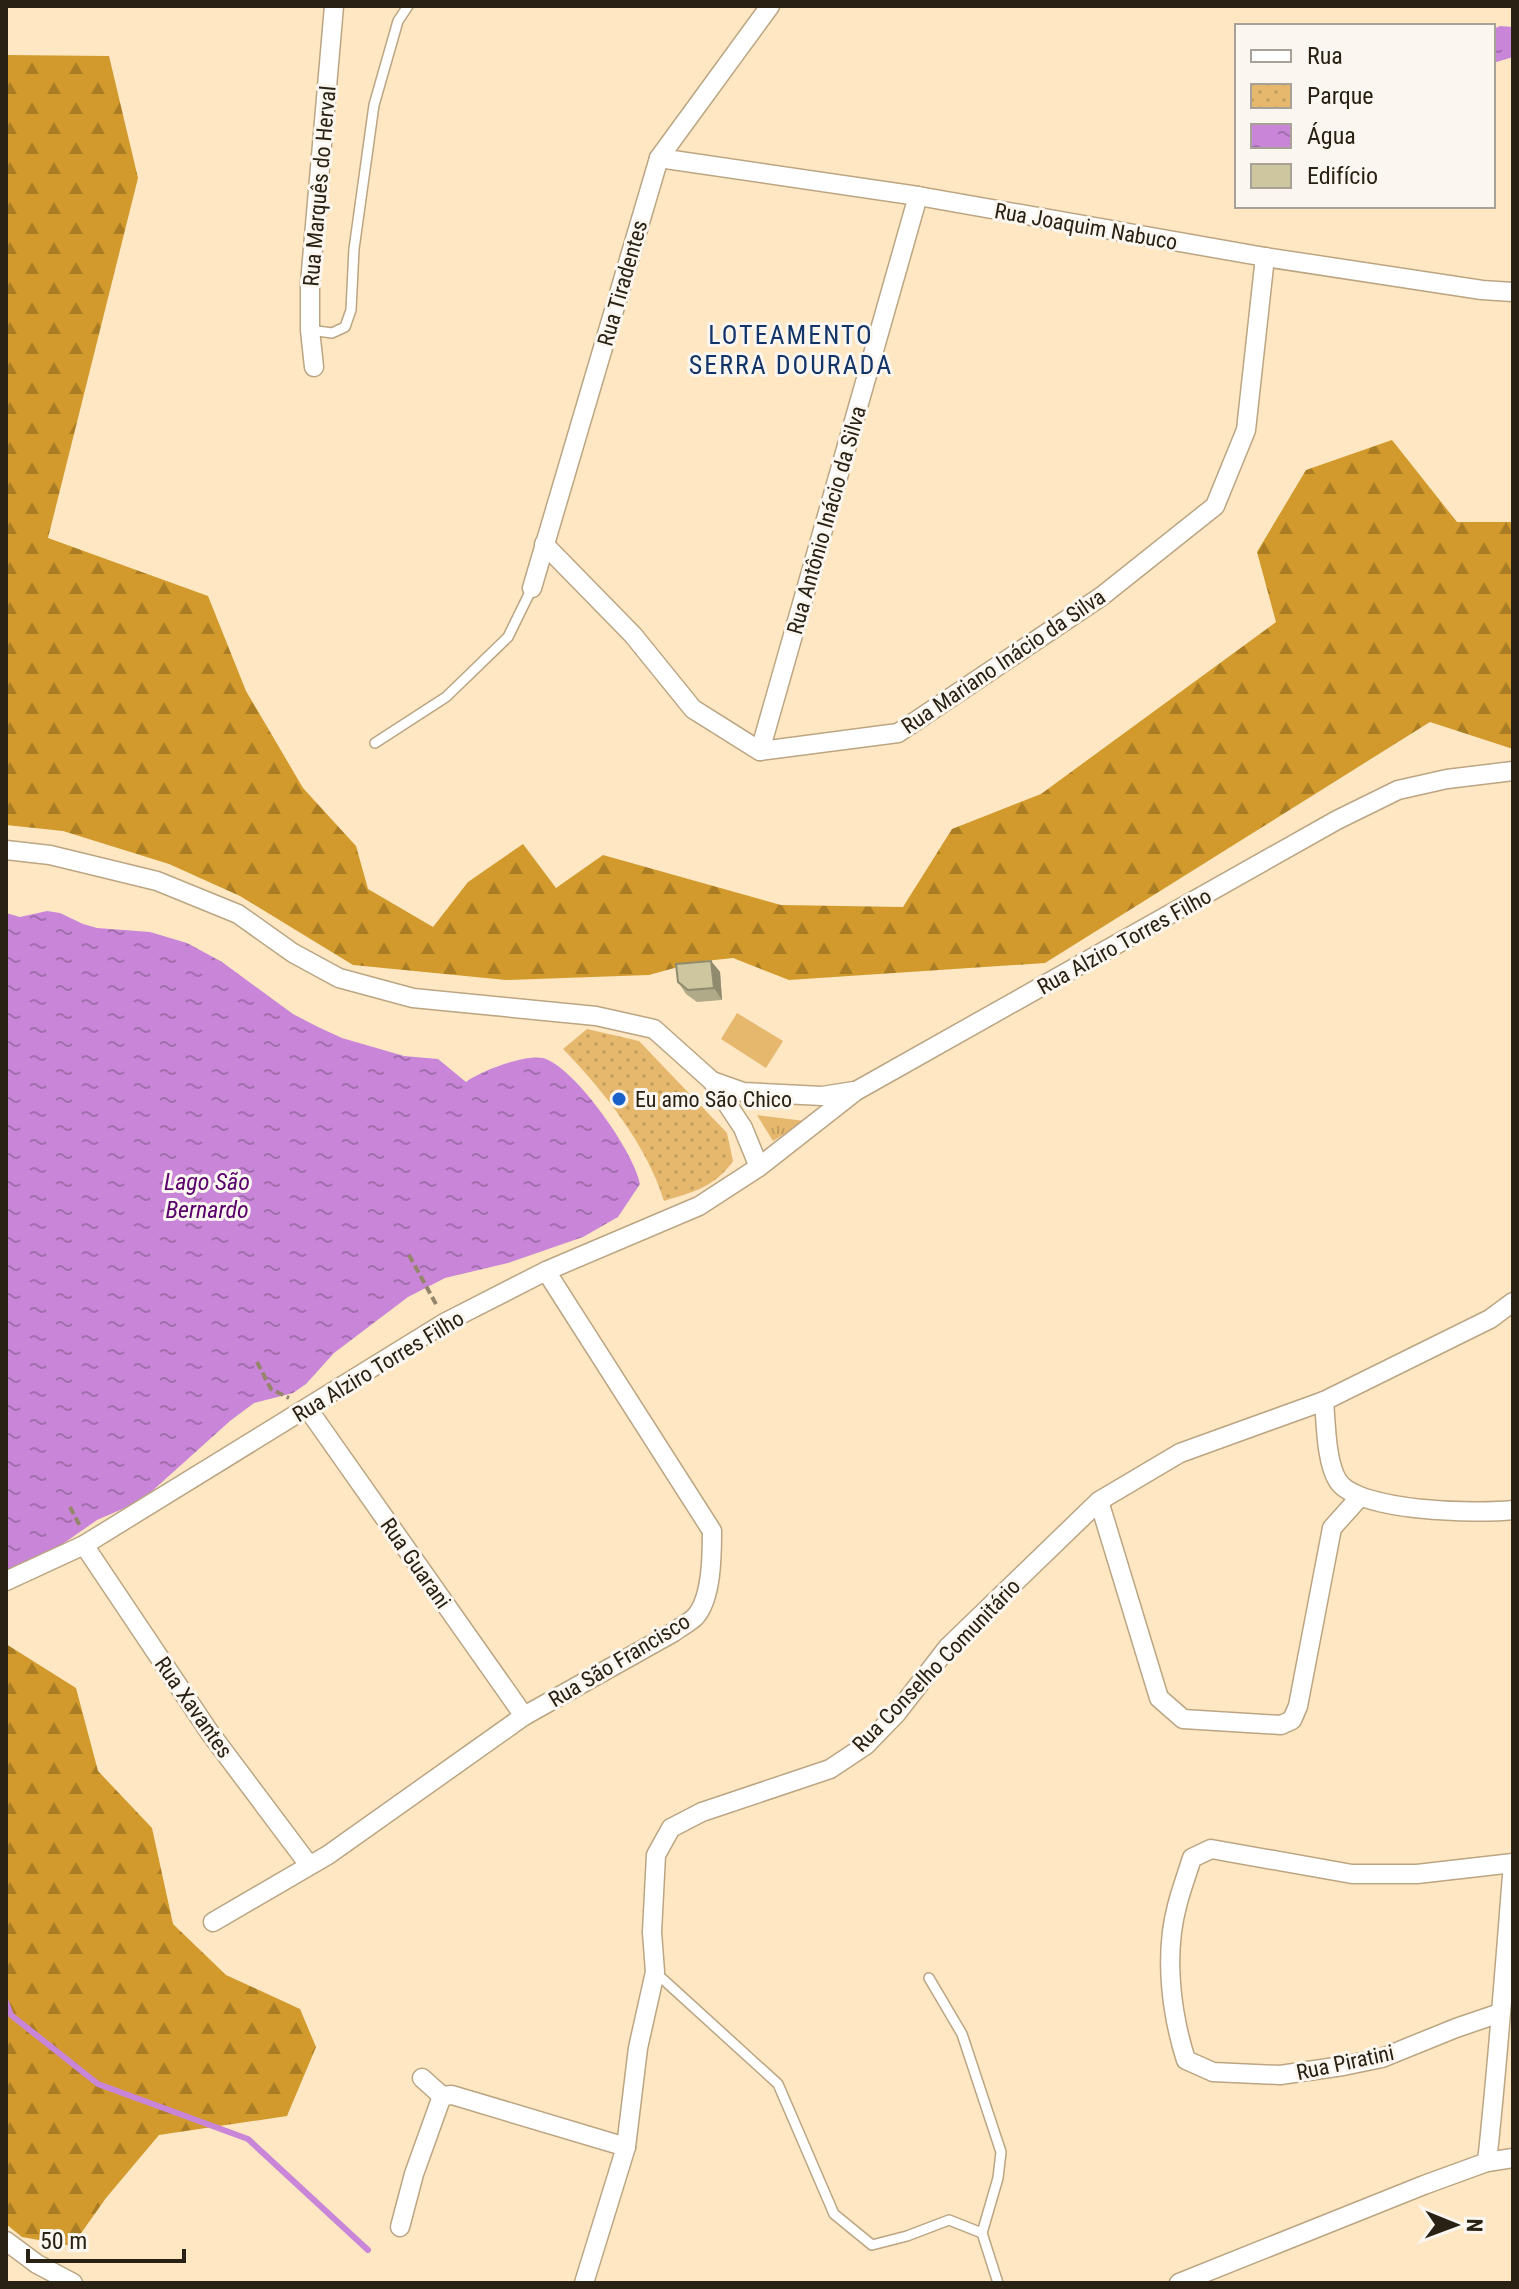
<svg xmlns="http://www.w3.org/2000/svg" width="1519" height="2289" viewBox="0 0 1519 2289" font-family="'Roboto Condensed',sans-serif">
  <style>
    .grass { fill: url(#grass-tufts) }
    .forest { fill: url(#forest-firs) }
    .park { fill: url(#park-dots) }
    .pitch { fill: #e5b86e }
    .water { fill: url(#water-ripples) }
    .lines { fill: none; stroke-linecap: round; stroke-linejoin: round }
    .stream { stroke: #c986d9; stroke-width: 6 }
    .service-casing { stroke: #bba583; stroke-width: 12 }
    .minor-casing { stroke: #bba583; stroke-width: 21 }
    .path { stroke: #95856b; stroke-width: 4; stroke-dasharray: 8 4; stroke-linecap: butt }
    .service { stroke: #fff; stroke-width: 9 }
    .minor { stroke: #fff; stroke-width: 18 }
    .wall { fill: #b0aa88 }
    .shaded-wall { fill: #908b6f }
    .building { fill: #cdc69e; stroke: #908b6f; stroke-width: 2 }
    .poi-dot { fill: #1960cb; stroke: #fbf7f0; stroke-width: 3 }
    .labels { text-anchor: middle; stroke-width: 6; stroke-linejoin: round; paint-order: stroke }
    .street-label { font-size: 22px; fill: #292113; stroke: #fbf7f0 }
    .poi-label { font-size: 22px; fill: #292113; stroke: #fbf7f0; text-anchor: start }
    .water-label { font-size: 24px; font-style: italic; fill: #5a006c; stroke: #fbf7f0 }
    .quarter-label { font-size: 26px; letter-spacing: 2px; fill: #133468; stroke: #fbf7f0 }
  </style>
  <defs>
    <pattern id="grass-tufts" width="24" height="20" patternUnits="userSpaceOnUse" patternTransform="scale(2)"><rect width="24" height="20" fill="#e5b86e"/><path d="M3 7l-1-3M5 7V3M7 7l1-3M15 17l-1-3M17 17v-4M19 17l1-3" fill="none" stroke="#c49e5e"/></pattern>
    <pattern id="forest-firs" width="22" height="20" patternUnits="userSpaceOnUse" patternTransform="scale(2)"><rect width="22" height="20" fill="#d29a2c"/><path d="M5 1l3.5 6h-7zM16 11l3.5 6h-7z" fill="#aa7d24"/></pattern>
    <pattern id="park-dots" width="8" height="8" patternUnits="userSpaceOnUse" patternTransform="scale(2)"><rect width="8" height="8" fill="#e5b86e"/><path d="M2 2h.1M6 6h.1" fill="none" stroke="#c49e5e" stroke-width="1.8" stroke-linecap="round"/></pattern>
    <pattern id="water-ripples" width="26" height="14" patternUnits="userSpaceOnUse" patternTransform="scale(2)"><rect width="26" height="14" fill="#c986d9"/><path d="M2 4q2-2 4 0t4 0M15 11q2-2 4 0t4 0" fill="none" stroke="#a36daf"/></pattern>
  </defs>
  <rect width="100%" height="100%" fill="#fee7c2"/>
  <path class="grass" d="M757,1115l48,6 -32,20z"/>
  <g class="forest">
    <path d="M6,55l103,1 29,122 -90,360 160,58 38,95 57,97 53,58 12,43 65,38 35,-45 55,-38 33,44 47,-33 178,50 122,2 49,-78 89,-35 235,-172 -19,-70 49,-82 86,-30 65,82h56v227l-83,-27 -385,241 -256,17 -56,-22 -37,4 -47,13 -143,5 -153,-15 -113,-69 -71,-32 -106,-33 -57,-6z"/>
    <path d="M6,1644l70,44 22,83 54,57 21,96 53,51 74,34 16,38 -29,69 -128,19 -53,63 -34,48 -50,-9 -16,-13z"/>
  </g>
  <path class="park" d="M587,1029l52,12 88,92 6,28c-18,26 -40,31 -69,40 -17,-56 -61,-111 -101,-152z"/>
  <path class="pitch" d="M737,1013l46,28 -17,27 -45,-29z"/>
  <g class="water">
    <path d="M1500,26l13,1v30l-20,6v-34z"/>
    <path d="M47,911l13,2 23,11 14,4 53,4 37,11 35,19 71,52 25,13 24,11 62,18 34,3 28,23c14,-11 59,-28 77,-24 31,8 92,95 97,126l-22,33 -35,20 -75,26 -63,15 -37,19 -74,56 -28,31 -13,9 -39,10 -24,18 -89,80 -44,19 -53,37 -38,20v-664l14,4z"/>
  </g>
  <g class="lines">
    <path class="stream" d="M6,2002l5,13 87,69 150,55 120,111"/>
    <g class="service-casing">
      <g id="service">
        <path d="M310,330l22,3 13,-6 6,-17 3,-61 20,-144 24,-84 10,-15"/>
        <path d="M375,743l71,-46 62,-60 24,-49"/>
        <path d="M655,1972l123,112 56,130 38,31 35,-9 42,-16 33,13 16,50"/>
        <path d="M929,1978l33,56 39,118 -3,26 -16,55"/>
      </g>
    </g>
    <g class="minor-casing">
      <g id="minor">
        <path d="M659,158l259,38 347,61 217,33 31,2"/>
        <path d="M314,367l-4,-37v-47l24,-277"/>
        <path d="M544,544l89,91 60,74 67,42 138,-18 204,-137 113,-90 31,-76 19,-173"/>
        <path d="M532,588l127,-430 111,-152"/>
        <path d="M760,751l158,-555"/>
        <path d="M6,850l44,5 107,26 81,33 55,39 46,25 74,20 183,18 58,13 58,52 31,47 16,39"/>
        <path d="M712,1081l31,11 79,4 32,-5"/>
        <path d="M1324,1401c2,22 2,62 14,80 20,31 140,33 175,29"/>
        <path d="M308,1409l216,307"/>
        <path d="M1099,1501l60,197 24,21 98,6 11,-5 6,-14 34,-178 27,-30"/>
        <path d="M84,1545l126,188 99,132"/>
        <path d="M6,1581l78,-36 362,-223 100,-51 153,-65 60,-39 97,-76 481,-271 61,-30 49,-11 66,-8"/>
        <path d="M213,1922l115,-67 196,-139 150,-84c6,-5 15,-9 21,-15 17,-18 17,-63 17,-86l-166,-260"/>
        <path d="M1500,2013l-44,15 -74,30 -39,8 -63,9 -67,-3 -27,-12c-15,-47 -22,-105 -9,-154 4,-16 10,-32 15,-48l19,-9 141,25h65l96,-11"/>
        <path d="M422,2078l20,18 10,-1 174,52"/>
        <path d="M1487,2162c11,-100 18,-199 26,-299"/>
        <path d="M400,2227l14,-53 28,-78"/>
        <path d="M6,2241l31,23 36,19"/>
        <path d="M584,2283l42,-136 12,-99 17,-76 -3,-40 4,-77 15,-27 31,-16 128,-43 36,-24 30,-31 52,-67 151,-146 81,-48 144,-52 166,-82 23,-17"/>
        <path d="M1179,2283l245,-98 63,-23 26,-4"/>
      </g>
    </g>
    <g class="path">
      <path d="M409,1255l28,51"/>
      <path d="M257,1362l14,27 18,9"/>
      <path d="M70,1507l10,19"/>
    </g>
    <use href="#service" class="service"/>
    <use href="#minor" class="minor"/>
  </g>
  <path class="wall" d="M711,961l9,11 2,28 -25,2 -11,-8 -8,-12z"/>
  <path class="shaded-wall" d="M711,961l9,11 2,28 -8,-12z"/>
  <path class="building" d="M711,961l3,27 -26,2 -10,-8 -2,-18z"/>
  <circle class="poi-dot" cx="619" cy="1099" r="8"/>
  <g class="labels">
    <g class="street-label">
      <text transform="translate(319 186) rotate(-85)" y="8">Rua Marquês do Herval</text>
      <text transform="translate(1086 226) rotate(10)" y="8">Rua Joaquim Nabuco</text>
      <text transform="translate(622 283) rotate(-74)" y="8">Rua Tiradentes</text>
      <text transform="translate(826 520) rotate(-74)" y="8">Rua Antônio Inácio da Silva</text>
      <text transform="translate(1003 661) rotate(-34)" y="8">Rua Mariano Inácio da Silva</text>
      <text transform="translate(1124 941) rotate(-29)" y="8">Rua Alziro Torres Filho</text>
      <text transform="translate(378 1366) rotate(-31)" y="8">Rua Alziro Torres Filho</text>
      <text transform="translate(416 1563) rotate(55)" y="8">Rua Guarani</text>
      <text transform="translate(619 1660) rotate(-31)" y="8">Rua São Francisco</text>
      <text transform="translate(936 1665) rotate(-46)" y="8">Rua Conselho Comunitário</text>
      <text transform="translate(194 1707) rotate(55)" y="8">Rua Xavantes</text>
      <text transform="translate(1345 2062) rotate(-12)" y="8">Rua Piratini</text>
    </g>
    <g class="poi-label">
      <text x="635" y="1107">Eu amo São Chico</text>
    </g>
    <g class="water-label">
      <text x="207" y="1190">Lago São<tspan x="207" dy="28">Bernardo</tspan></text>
    </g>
    <g class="quarter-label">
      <text x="791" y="344">LOTEAMENTO<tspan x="791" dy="30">SERRA DOURADA</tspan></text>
    </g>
  </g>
  <rect width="1519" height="2289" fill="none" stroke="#292113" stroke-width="16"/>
  <rect x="1235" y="24" width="260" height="184" fill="#fbf7f0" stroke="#a7a198" stroke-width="2"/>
  <rect x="1251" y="50" width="40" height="12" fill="#ffffff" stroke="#a7a198" stroke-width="2"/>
  <text x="1307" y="64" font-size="24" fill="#292113">Rua</text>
  <rect x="1251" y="84" width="40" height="24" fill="url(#park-dots)" stroke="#a7a198" stroke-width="2"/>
  <text x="1307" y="104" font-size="24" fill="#292113">Parque</text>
  <rect x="1251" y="124" width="40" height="24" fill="url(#water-ripples)" stroke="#a7a198" stroke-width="2"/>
  <text x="1307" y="144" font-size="24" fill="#292113">Água</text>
  <rect x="1251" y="164" width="40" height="24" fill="#cdc69e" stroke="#a7a198" stroke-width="2"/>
  <text x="1307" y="184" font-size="24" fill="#292113">Edifício</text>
  <g transform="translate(1455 2225) rotate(91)" stroke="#fbf7f0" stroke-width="6" paint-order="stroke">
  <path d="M0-6L14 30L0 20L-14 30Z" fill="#292113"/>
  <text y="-12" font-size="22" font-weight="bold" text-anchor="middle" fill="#292113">N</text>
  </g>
  <path d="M28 2249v12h156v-12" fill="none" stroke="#292113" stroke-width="4"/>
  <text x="40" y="2249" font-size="24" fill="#292113" stroke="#fbf7f0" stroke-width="6" paint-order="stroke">50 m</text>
</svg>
